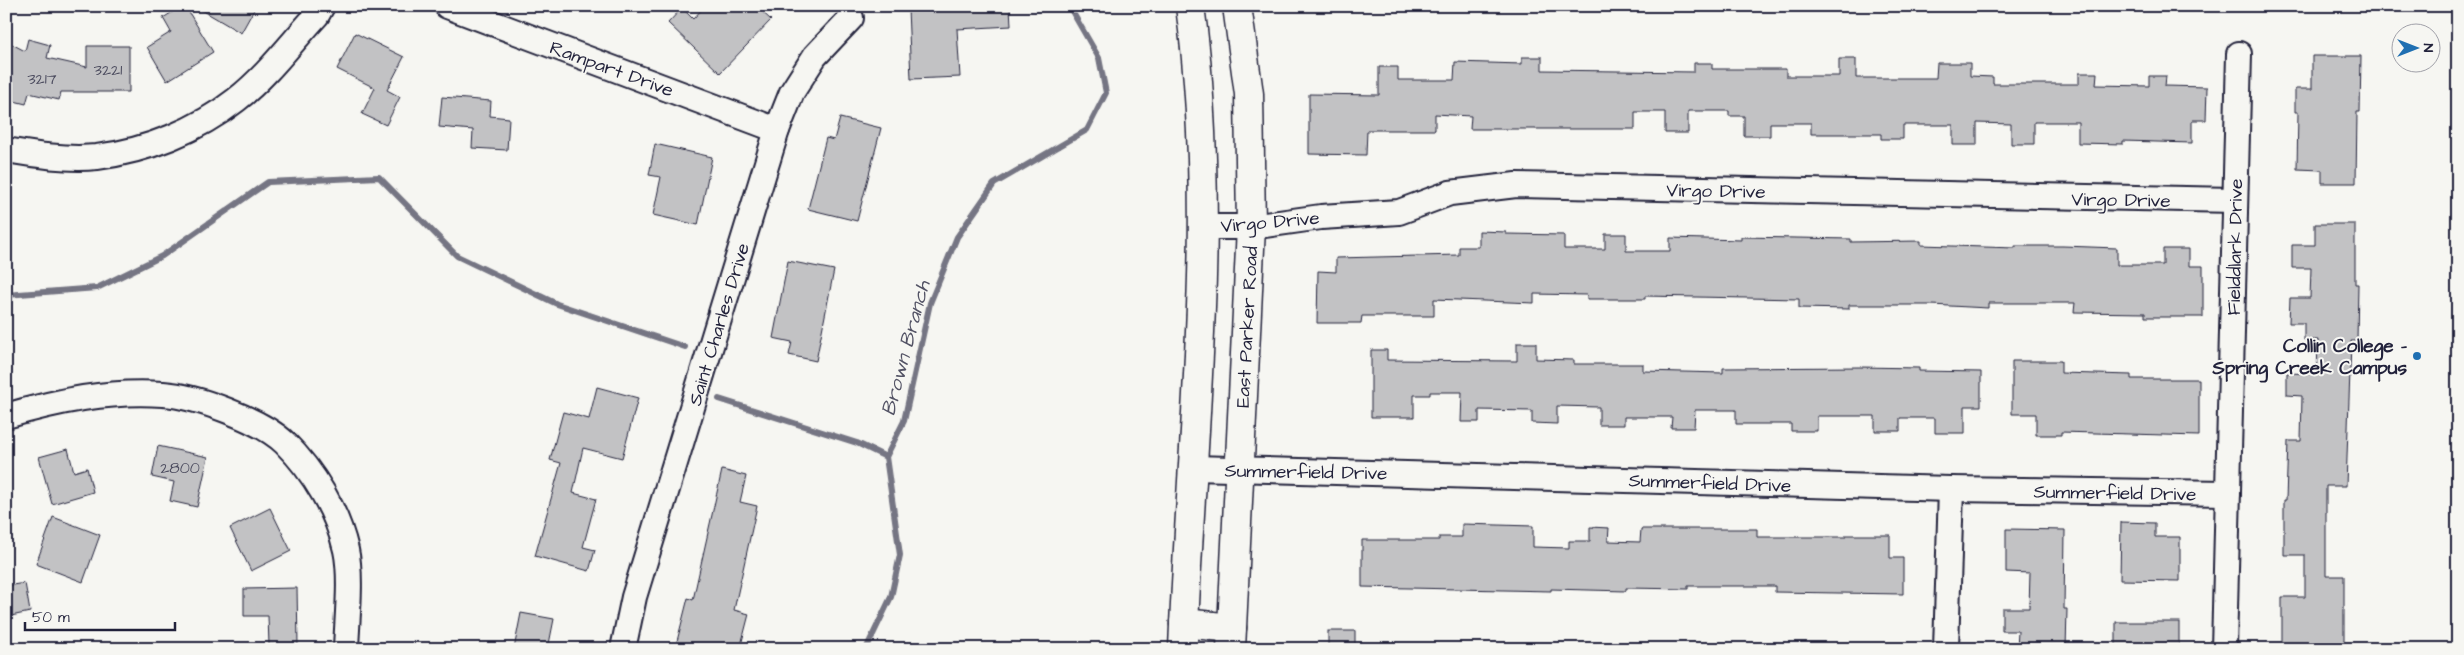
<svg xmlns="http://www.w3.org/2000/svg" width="2464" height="655" viewBox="0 0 2464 655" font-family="'Architects Daughter',sans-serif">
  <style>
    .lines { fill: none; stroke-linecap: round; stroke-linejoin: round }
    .stream { stroke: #757583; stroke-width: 6 }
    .building { fill: #c2c2c4; stroke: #22223b }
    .street-casing { stroke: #22223b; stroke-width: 28 }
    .secondary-casing { stroke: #22223b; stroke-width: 31 }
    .street { stroke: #f6f6f2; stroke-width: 24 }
    .secondary { stroke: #f6f6f2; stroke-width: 28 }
    .poi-dot { fill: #1f6fb2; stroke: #f6f6f2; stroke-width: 2 }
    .labels { text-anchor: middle; stroke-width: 4; stroke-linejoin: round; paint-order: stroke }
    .number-label { font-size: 16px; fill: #4a4a5d }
    .street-label { font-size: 19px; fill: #22223b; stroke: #f6f6f2 }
    .poi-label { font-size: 19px; font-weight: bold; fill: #22223b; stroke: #f6f6f2; text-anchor: end }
    .water-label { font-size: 20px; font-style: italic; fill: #535365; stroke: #f6f6f2 }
  </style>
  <rect width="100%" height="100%" fill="#f6f6f2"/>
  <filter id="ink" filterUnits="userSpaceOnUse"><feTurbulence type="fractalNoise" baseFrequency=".02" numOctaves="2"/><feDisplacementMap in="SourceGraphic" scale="10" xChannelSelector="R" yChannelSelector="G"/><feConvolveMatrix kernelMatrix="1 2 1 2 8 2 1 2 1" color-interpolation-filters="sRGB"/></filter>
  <g filter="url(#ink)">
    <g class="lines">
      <g class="stream">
        <path d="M6,295l91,-7 65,-32 106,-74 111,-5 78,79 100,48 128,43"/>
        <path d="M719,399l138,44 29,14"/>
        <path d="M866,649l25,-52 9,-42 -14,-98 18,-36 26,-118 27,-66 37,-53 93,-54 19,-37 -7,-35 -30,-52"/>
      </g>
    </g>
    <g class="building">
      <path d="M182,6h3l28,46 -46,29 -20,-34 24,-15 -8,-14z"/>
      <path d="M195,6h61l-15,27z"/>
      <path d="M705,6h51l15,14 -51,53 -52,-50 14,-15 11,11z"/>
      <path d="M964,6h46l1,20 -54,3 3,48 -49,2 -3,-70z"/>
      <path d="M355,33l49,24 -17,33 13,7 -14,28 -24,-11 13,-26 -38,-19z"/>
      <path d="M28,39l22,6 -3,13 40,9v-21h42v46h-68l-2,8 -30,-7 -3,11 -20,-5v-58l19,10z"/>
      <path d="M2312,56h49l-1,56h-3l-1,71h-34v-13l-25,-1 1,-57h-3v-23h17z"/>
      <path d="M1522,57h20v13l152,2v-9h18v6h74v7h53v-17h17v19h80l1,-15h33v13l23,1v7h86v-11h18l-1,12 53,1v-10h17l-1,10 42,1 -1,33h-14v23l-69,-2v3l-45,-1v-21h-44v22h-23v-20l-34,-1v22h-24v-20h-50v14h-22v-5h-70v-11h-41v13h-26v-20h-15v-5h-41v22h-23v-21h-30v17h-165l1,-13 -36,-2v16h-68l-1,25 -57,-1v-60l70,1v-28h19v13h56l1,-18 67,2z"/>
      <path d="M442,97l49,4 -1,15 19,2 -2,32 -35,-2 1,-18 -34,-3z"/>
      <path d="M840,118l41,10 -24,93 -49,-12 18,-71 8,2z"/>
      <path d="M655,144l57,13 -14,68 -45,-10 8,-38 -12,-2z"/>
      <path d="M2315,224h40v60h3l-1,57h-6l-5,145h-20v90h18v73h-62v-52h23v-42h-21v-55h2l2,-59h13l1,-45 -15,-1v-22l30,1 1,-34h-14v-17h-15l1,-25h20l1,-30h-19v-23h23z"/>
      <path d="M1479,231l27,1v2l58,1v14h41v-15h21v17h44v-13l71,2v-3l110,2v3l70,-1v4l94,3v-2h48l54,2v17h46v-16h26v17h14v51h-58v-4l-71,-1 1,-9h-87v5l-57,-3h-82v4l-50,-1v-9l-154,-3v3h-58v-4l-53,-1v9l-100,-4v17h-72l-1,7h-44l1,-52 18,1v-14l123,-3v-8h20z"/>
      <path d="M788,261l46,9 -18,91 -27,-6 3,-13 -19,-4z"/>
      <path d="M1517,343h19v16l38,1v4h69v7l80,2v-5l137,-1 59,1v3l62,1v34h-16v27h-30v-15h-35v13h-25v-15h-58v15h-26v-7h-55v-14h-41l-1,18h-23l1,-11h-48v8h-25v-18l-42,-1v18l-25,-1v-12l-53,-1v12h-18l1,-30h-32v3h-16v22h-43v-67h16v10l130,1z"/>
      <path d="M2012,361h49v12l70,2v4h68v57l-138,-4v3h-25v-21h-24z"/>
      <path d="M597,387l41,11 -16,60 -39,-10 -10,45 23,6 -13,48 12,3 -6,21 -54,-15 26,-93 -11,-3 13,-48 26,7z"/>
      <path d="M158,446l50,11 -11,50 -27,-6 4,-19 -22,-5z"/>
      <path d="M68,449l6,23 13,-4 6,24 -41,12 -13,-47z"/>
      <path d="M722,470l24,6 -6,26 17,4 -23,104 15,4 -9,35h-65l13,-51 5,2z"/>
      <path d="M270,508l21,43 -40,20 -21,-43z"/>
      <path d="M53,517l47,18 -17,47 -47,-18z"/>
      <path d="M2121,522l34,1v14h25v44l-60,-1z"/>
      <path d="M1462,524l71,2v21l36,1v-7h21v-14l19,1 -1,13 32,1 1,-13h116v8h89v-2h44v23h13v36l-128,-2v-6h-87v3l-62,-1v3l-75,-2v2l-189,-4v-47h77v-3h23z"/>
      <path d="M2006,529l59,1 -1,79h3l-1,40h-49l1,-18h-16v-23h27l1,-35 -24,-1z"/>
      <path d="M25,583l5,29 -24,5v-31z"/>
      <path d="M297,588l1,57h-29l-1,-29h-24v-27z"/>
      <path d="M521,613l33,6 -6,30h-34z"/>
      <rect x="2116" y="622" width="63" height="27"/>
      <rect x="1328" y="631" width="27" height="18"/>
    </g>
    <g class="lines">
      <g class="street-casing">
        <g id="street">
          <path d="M447,6l330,124"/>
          <path d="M6,150c30,5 61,10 91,7 49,-6 101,-27 139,-57 31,-24 55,-57 81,-85l5,-9"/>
          <path d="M1202,227h49l70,-10 78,-5 51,-19 66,-8 719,15"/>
          <path d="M6,416c51,-15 104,-26 157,-22 33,2 98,26 122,49 29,29 52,68 61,107 6,27 1,70 0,99"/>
          <path d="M1193,468l758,21 277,4"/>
          <path d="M623,649l11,-52 143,-467 15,-38 23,-36 36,-38"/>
          <path d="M1946,649l5,-160"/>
          <path d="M2224,649l15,-595"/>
        </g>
      </g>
      <g class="secondary-casing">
        <g id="secondary">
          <path d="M1184,623l48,5"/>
          <path d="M1183,649c8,-213 36,-430 7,-643"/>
          <path d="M1231,649l20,-422 -2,-133 -12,-88"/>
        </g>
      </g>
      <use href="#street" class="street"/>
      <use href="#secondary" class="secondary"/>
    </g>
  </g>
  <circle class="poi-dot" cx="2417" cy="356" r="5"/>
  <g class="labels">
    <g class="number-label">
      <text x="108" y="75">3221</text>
      <text x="42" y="84">3217</text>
      <text x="180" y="473">2800</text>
    </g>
    <g class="street-label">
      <text transform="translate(612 68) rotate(20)" y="7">Rampart Drive</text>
      <text transform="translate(1716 190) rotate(1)" y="7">Virgo Drive</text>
      <text transform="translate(2121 199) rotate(1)" y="7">Virgo Drive</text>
      <text transform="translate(1270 221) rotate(-5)" y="7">Virgo Drive</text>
      <text transform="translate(2234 247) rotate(-89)" y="7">Fielddlark Drive</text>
      <text transform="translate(718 324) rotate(-73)" y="7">Saint Charles Drive</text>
      <text transform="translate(1246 327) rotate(-87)" y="7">East Parker Road</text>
      <text transform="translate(1306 471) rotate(1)" y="7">Summerfield Drive</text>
      <text transform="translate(1710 482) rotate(2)" y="7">Summerfield Drive</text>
      <text transform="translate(2115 492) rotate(1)" y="7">Summerfield Drive</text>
    </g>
    <g class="poi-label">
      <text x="2407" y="352">Collin College -<tspan x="2407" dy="22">Spring Creek Campus</tspan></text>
    </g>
    <g class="water-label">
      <text transform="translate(905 348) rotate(-75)" y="7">Brown Branch</text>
    </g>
  </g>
  <rect width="2464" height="655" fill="none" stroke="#f6f6f2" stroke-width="25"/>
  <rect x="12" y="12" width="2439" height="630" fill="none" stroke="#22223b" stroke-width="2" filter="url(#ink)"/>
  <g transform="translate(2416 48) rotate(90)"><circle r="24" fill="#f6f6f2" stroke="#a1a1a9"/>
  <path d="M0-4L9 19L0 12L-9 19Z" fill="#1f6fb2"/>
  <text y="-8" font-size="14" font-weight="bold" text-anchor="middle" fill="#22223b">N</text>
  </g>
  <path d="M25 622v8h150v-8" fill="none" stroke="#22223b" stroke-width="2.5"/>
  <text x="32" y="622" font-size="15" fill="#22223b" stroke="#f6f6f2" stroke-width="4" paint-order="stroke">50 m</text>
</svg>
